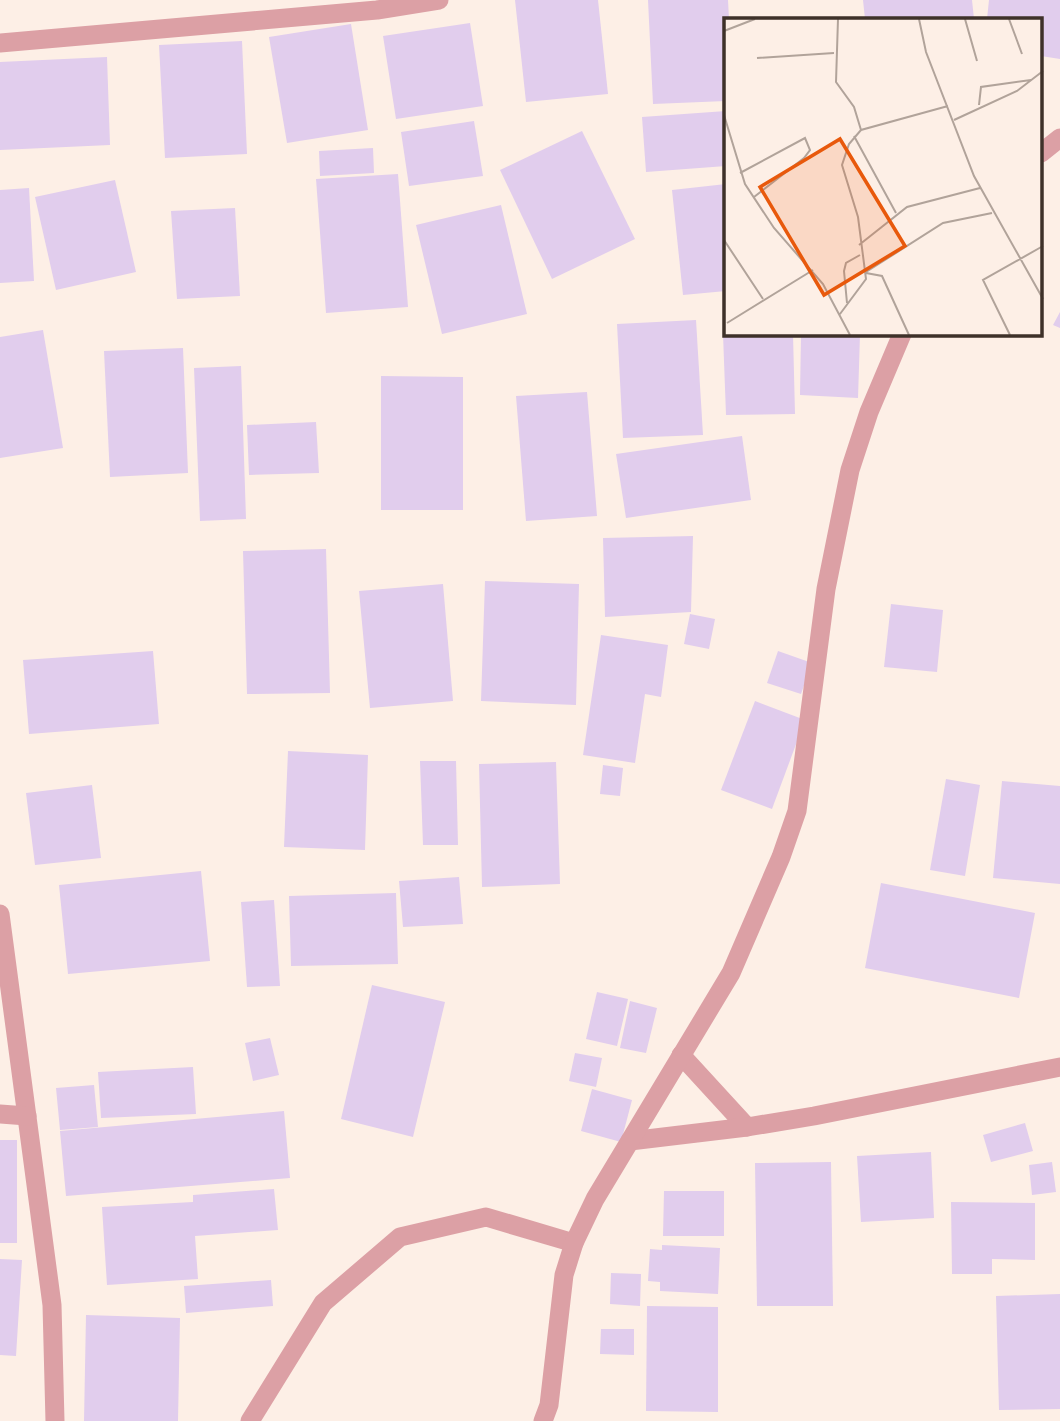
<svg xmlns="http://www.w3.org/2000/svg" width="1060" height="1421" viewBox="0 0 1060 1421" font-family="Georgia,serif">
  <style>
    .building { fill: #e1cded }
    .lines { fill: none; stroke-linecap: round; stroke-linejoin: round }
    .minor { stroke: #dca0a5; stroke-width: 19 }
    .inset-road { fill: none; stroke: #b1a39a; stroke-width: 2 }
    .view { fill: #e8590c; fill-opacity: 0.15; stroke: #e8590c; stroke-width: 3.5 }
    .inset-edge { fill: none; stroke: #3e3129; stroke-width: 3.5 }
  </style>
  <rect width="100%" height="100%" fill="#fdefe6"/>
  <g class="building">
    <path d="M515,0h83l10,94 -82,8z"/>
    <path d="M648,0h80l1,19h-3v82l-73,3z"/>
    <path d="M863,0h109l2,19h-109z"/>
    <path d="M989,0h71v59l-19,-3v-37h-54z"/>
    <path d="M470,23l13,83 -87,13 -13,-83z"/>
    <path d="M351,24l17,106 -81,13 -18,-106z"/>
    <path d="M242,41l5,113 -82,4 -6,-113z"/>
    <path d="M107,57l3,88 -110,5v-88z"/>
    <path d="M726,111v55l-80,6 -4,-55z"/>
    <path d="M474,121l9,55 -74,10 -8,-54z"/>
    <path d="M582,131l53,108 -83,40 -52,-109z"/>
    <path d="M373,148l1,25 -54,3 -1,-25z"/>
    <path d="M398,174l10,133 -82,6 -10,-134z"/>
    <path d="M115,180l21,92 -80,18 -21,-93z"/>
    <path d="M726,184v107l-43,4 -11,-105z"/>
    <path d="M29,188l5,93 -34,2v-93z"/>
    <path d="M501,205l26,109 -85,20 -26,-109z"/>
    <path d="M235,208l5,88 -63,3 -6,-88z"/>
    <path d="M1060,312v16l-7,-3z"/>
    <path d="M696,320l7,115 -80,3 -6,-114z"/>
    <path d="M43,330l20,118 -63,10v-121z"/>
    <path d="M723,334h70l2,80 -69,1z"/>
    <path d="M801,334l59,1 -2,63 -58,-3z"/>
    <path d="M183,348l5,125 -78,4 -6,-126z"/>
    <path d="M241,366l5,153 -46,2 -6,-153z"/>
    <path d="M381,376l82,1v133h-82z"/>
    <path d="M587,392l10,124 -71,5 -10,-125z"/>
    <path d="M316,422l3,51 -70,2 -2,-50z"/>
    <path d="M742,436l9,64 -125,18 -10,-64z"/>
    <path d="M693,536l-2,76 -86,5 -2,-79z"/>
    <path d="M326,549l4,144 -83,1 -4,-143z"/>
    <path d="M485,581l94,3 -3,121 -95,-4z"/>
    <path d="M443,584l10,117 -83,7 -11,-117z"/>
    <path d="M891,604l52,6 -6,62 -53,-5z"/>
    <path d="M690,614l25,5 -6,30 -25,-5z"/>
    <path d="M601,635l67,10 -7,52 -16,-3 -10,69 -52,-8z"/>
    <path d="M153,651l6,73 -130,10 -6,-74z"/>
    <path d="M778,651l34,12 -11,31 -34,-11z"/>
    <path d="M755,701l50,19 -33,89 -51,-19z"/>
    <path d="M288,751l80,4 -3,95 -81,-3z"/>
    <path d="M420,761h36l2,84h-35z"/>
    <path d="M556,762l4,122 -78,3 -3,-123z"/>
    <path d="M603,765l20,3 -3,28 -20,-2z"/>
    <path d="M946,779l34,6 -15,91 -35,-6z"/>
    <path d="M1002,781l58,5v98l-67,-6z"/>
    <path d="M92,785l9,73 -66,7 -9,-72z"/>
    <path d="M201,871l9,90 -142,13 -9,-89z"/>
    <path d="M459,877l4,47 -60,3 -4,-46z"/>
    <path d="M881,883l154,30 -16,85 -154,-30z"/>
    <path d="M396,893l2,71 -107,2 -2,-70z"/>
    <path d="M274,900l6,86 -33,1 -6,-85z"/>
    <path d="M372,985l73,17 -32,135 -72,-18z"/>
    <path d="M597,992l31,7 -11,47 -31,-7z"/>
    <path d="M630,1001l27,7 -11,45 -26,-5z"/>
    <path d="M270,1038l9,37 -26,6 -8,-38z"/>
    <path d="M575,1053l27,5 -6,29 -27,-6z"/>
    <path d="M193,1067l3,47 -95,4 -3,-46z"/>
    <path d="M94,1085l4,42 -38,3 -4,-42z"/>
    <path d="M592,1089l40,11 -11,42 -40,-11z"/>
    <path d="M284,1111l6,67 -224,18 -6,-65z"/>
    <path d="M1025,1123l8,28 -42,11 -8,-27z"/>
    <rect x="0" y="1140" width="17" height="103"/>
    <path d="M931,1152l3,66 -73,4 -4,-66z"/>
    <path d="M831,1162l2,144h-76l-2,-143z"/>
    <path d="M1052,1162l4,30 -24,3 -3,-30z"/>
    <path d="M274,1189l4,41 -83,6 3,43 -91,6 -5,-78 91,-5v-7z"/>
    <path d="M664,1191h60v45h-61z"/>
    <path d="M951,1202l84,1v57l-43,-1v15h-40z"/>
    <path d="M662,1245l58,3 -2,46 -58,-3v-9l-12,-1 2,-32 12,1z"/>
    <path d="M0,1259l22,1 -6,96 -16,-1z"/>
    <path d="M611,1273l30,1 -1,32 -30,-2z"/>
    <path d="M271,1280l2,26 -87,7 -2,-27z"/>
    <path d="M1060,1294v115l-61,1 -3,-114z"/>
    <path d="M647,1306l71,1v105l-72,-1z"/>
    <path d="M86,1315l94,3 -2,103h-94z"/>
    <path d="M601,1329h33v26l-34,-1z"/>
  </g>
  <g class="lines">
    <g class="minor">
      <path d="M0,43l377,-33 62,-10"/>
      <path d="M1041,153l19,-15"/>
      <path d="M0,914l52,391 3,116"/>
      <path d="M681,1055l66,72"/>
      <path d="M0,1114l27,2"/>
      <path d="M630,1141l117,-14 67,-11 246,-49"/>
      <path d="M250,1421l73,-118 77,-66 86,-20 88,26"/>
      <path d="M543,1421l6,-16 15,-130 10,-32 21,-44 136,-226 50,-116 16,-46 29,-222 24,-119 19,-58 33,-78"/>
    </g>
  </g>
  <g transform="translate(724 18)">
    <rect width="318" height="318" fill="#fdefe6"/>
    <path class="inset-road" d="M114,1l-2,63 18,25 7,23M195,1l7,33 48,124 69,123M241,1l12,42M285,1l13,35M0,13l31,-12M33,40l77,-5M255,87l2,-18 50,-7M0,97l21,69 29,44 49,56 27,51M230,102l63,-29 26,-20M130,118l42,77M16,155l65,-35 5,12 -6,8 -50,39M0,222l39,59M135,227l48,-38 73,-19M142,254l77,-49 49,-10M142,255l16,3 27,59M123,285l-3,-32 2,-8 14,-8M116,296l26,-35 -8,-62 -16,-52 7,-21 12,-14 87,-24M3,305l86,-53M286,317l-27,-55 60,-34"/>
    <path class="view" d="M116,121l65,107 -81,49 -64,-108z"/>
    <rect width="318" height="318" class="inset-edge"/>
  </g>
</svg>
